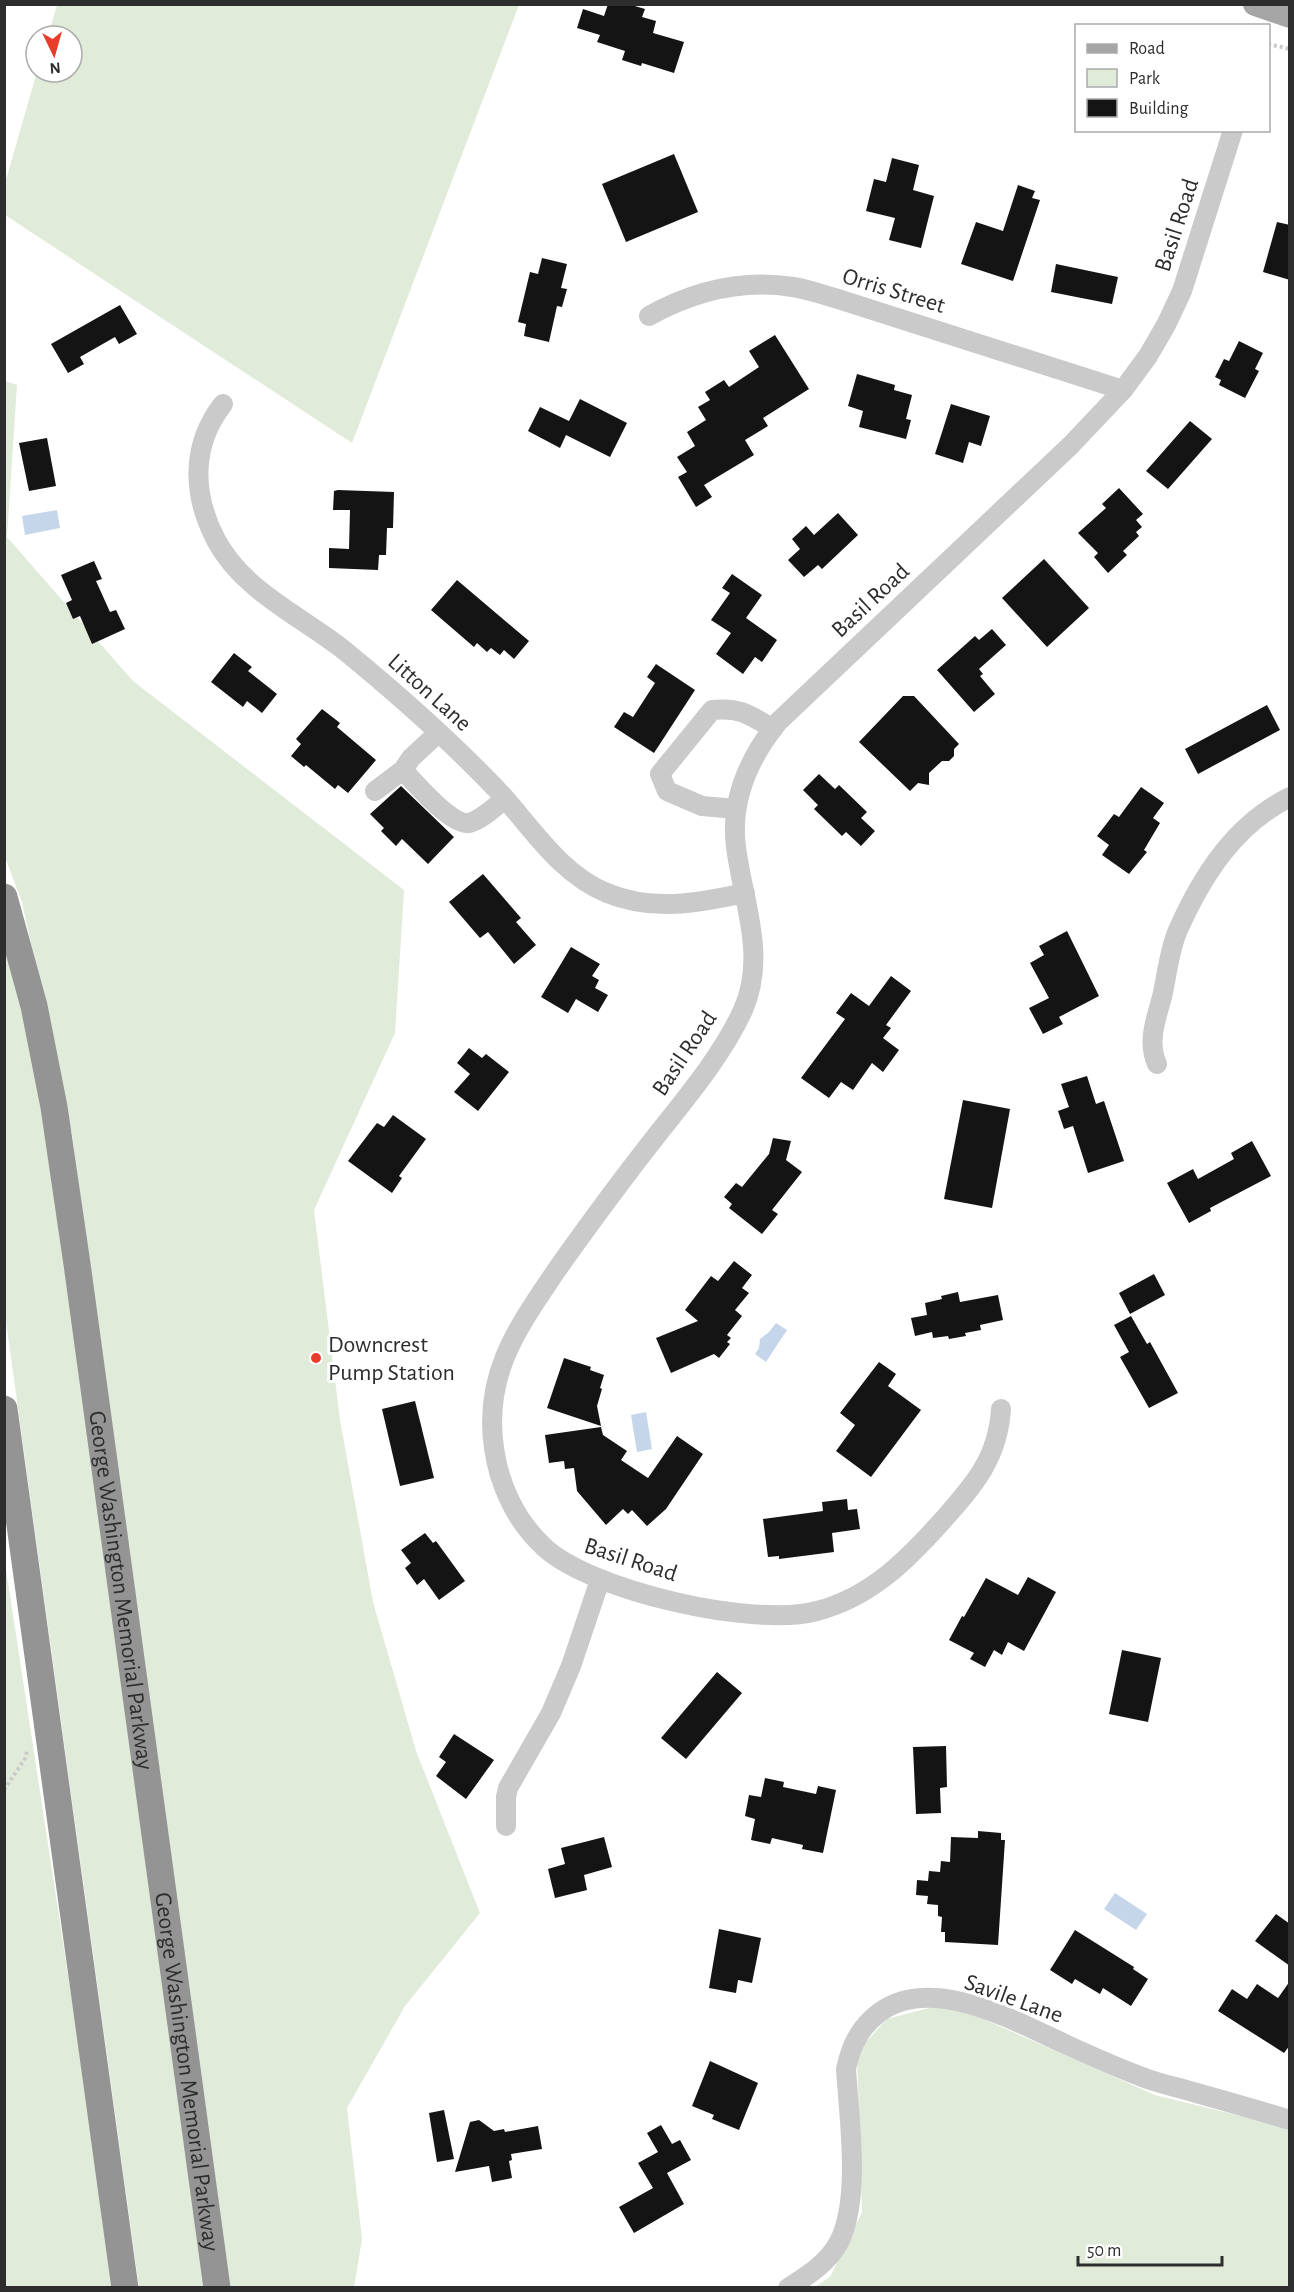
<svg xmlns="http://www.w3.org/2000/svg" width="1294" height="2292" viewBox="0 0 1294 2292" font-family="'Alegreya Sans',sans-serif">
  <style>
    .green { fill: #e0ebda }
    .water { fill: #c5d6eb }
    .building { fill: #141414 }
    .lines { fill: none; stroke-linecap: round; stroke-linejoin: round }
    .path { stroke: #cacaca; stroke-width: 4; stroke-dasharray: 3 3; stroke-linecap: butt }
    .minor { stroke: #cacaca; stroke-width: 20 }
    .major { stroke: #a5a5a5; stroke-width: 24 }
    .highway { stroke: #949494; stroke-width: 27 }
    .poi-dot { fill: #e83d2b; stroke: #fff; stroke-width: 2 }
    .labels { text-anchor: middle; stroke-width: 6; stroke-linejoin: round; paint-order: stroke }
    .street-label { font-size: 24px; fill: #2d2d2d; stroke: #fff }
    .poi-label { font-size: 24px; fill: #2d2d2d; stroke: #fff; text-anchor: start }
  </style>
  <rect width="100%" height="100%" fill="#fff"/>
  <g class="green">
    <path d="M57,5h462l-167,438 -347,-228v-32l32,-111h35v-36h-24z"/>
    <path d="M5,381l12,4 -10,152 126,144 271,209 -9,143 -81,177 26,210 33,182 43,149 64,162 -75,93 -58,102 15,131 -8,48h-124l-35,-241 -123,-912 -50,-232 -17,-45z"/>
    <path d="M4,936l14,41 36,200 154,1110h-69l-134,-973z"/>
    <path d="M4,1556l104,681 7,50h-110z"/>
    <path d="M937,2006l33,7 185,82 134,33v159l-476,1 17,-11 32,-65 -5,-153 7,-15 23,-25z"/>
  </g>
  <g class="water">
    <path d="M57,510l3,18 -35,7 -3,-19z"/>
    <path d="M776,1323l11,7 -21,32 -11,-8 4,-6 1,-9 9,-7z"/>
    <path d="M646,1412l6,37 -15,3 -6,-37z"/>
    <path d="M1115,1893l32,21 -11,16 -32,-21z"/>
  </g>
  <g class="building">
    <path d="M608,4h20l17,5 -3,8 14,4 -3,12 31,9 -10,31 -32,-10 -1,3 -19,-6 3,-9 -28,-9 3,-7 -23,-7 6,-19 21,7z"/>
    <path d="M674,154l24,58 -72,30 -24,-58z"/>
    <path d="M892,158l27,7 -6,25 21,6 -13,52 -32,-8 6,-22 -29,-7 8,-32 12,3z"/>
    <path d="M1018,185l17,6 -3,7 8,2 -27,81 -52,-17 15,-42 27,9z"/>
    <path d="M1277,222l13,3v55l-27,-8z"/>
    <path d="M542,258l25,6 -6,24 6,1 -5,18 -5,-1 -8,36 -25,-6 2,-12 -8,-2 12,-50 8,2z"/>
    <path d="M1056,264l62,13 -6,27 -61,-12z"/>
    <path d="M120,305l17,29 -18,10 -4,-7 -35,20 4,7 -16,9 -17,-29z"/>
    <path d="M775,335l34,54 -46,29 5,8 -23,14 9,15 -50,30 8,12 -16,10 -18,-30 9,-5 -10,-15 18,-11 -8,-14 19,-12 -8,-13 12,-7 -5,-8 19,-12 5,7 30,-20 -10,-16z"/>
    <path d="M1239,341l24,12 -8,16 4,2 -14,27 -26,-13 2,-5 -6,-3 9,-18 5,2z"/>
    <path d="M857,374l38,11 -1,5 18,5 -6,24 5,1 -5,19 -47,-12 4,-16 -15,-5z"/>
    <path d="M580,399l47,24 -17,34 -44,-22 -6,13 -32,-17 12,-24 29,14z"/>
    <path d="M951,404l39,12 -9,30 -12,-4 -6,21 -28,-9z"/>
    <path d="M1190,421l22,18 -44,50 -22,-18z"/>
    <path d="M47,438l9,48 -27,5 -10,-48z"/>
    <path d="M1119,488l24,26 -7,6 6,7 -6,5 3,4 -16,15 4,4 -19,18 -14,-16 4,-4 -20,-20 28,-25 -4,-4z"/>
    <path d="M338,490l56,2 -1,36h-6l-1,27h-7l-1,15 -49,-2v-20l20,1 1,-39h-17l1,-19z"/>
    <path d="M838,513l20,22 -36,34 -4,-4 -14,12 -16,-17 12,-11 -8,-10 14,-13 8,9z"/>
    <path d="M1044,559l45,49 -42,39 -45,-49z"/>
    <path d="M94,561l8,18 -6,2 14,31 6,-2 9,19 -33,15 -12,-28 -7,3 -7,-16 6,-3 -11,-25z"/>
    <path d="M732,574l30,21 -16,23 31,22 -15,22 -7,-5 -12,17 -27,-20 15,-21 -20,-13 19,-27 -8,-5z"/>
    <path d="M457,580l72,61 -15,18 -10,-9 -4,5 -9,-7 -4,4 -10,-9 -3,4 -43,-37z"/>
    <path d="M992,629l14,16 -27,24 4,5 -3,2 15,18 -21,18 -37,-42 38,-34 4,4z"/>
    <path d="M234,653l18,14 -4,4 29,23 -15,19 -15,-12 -4,6 -32,-25z"/>
    <path d="M656,664l39,26 -41,63 -40,-26 10,-15 9,5 22,-34 -8,-6z"/>
    <path d="M903,696h11l45,48 -5,5v7l-5,5h-7l-13,12v12l-11,-2 -8,8 -51,-49z"/>
    <path d="M1267,705l13,25 -82,44 -13,-25z"/>
    <path d="M322,709l18,14 -3,4 39,33 -28,33 -10,-8 -3,4 -29,-24 -2,2 -13,-11 10,-12 -5,-5z"/>
    <path d="M819,774l16,15 4,-4 28,27 -6,6 14,13 -14,15 -15,-14 -4,4 -28,-27 4,-4 -15,-15z"/>
    <path d="M401,786l53,51 -26,27 -26,-25 -6,7 -15,-15 3,-3 -14,-14z"/>
    <path d="M1141,787l23,16 -11,15 7,5 -16,27 3,2 -18,22 -27,-19 7,-10 -12,-9 17,-22 5,3z"/>
    <path d="M483,874l38,44 -5,4 20,23 -22,19 -26,-32 -8,6 -31,-36z"/>
    <path d="M1067,931l32,65 -40,21 4,7 -20,10 -14,-26 20,-10 -19,-35 14,-8 -5,-9z"/>
    <path d="M571,947l29,17 -8,12 7,4 -4,8 13,7 -10,17 -22,-13 -8,14 -27,-16z"/>
    <path d="M891,976l20,15 -25,34 5,3 -8,10 16,12 -16,22 -11,-9 -19,27 -12,-8 -12,16 -28,-20 44,-59 -9,-6 15,-20 18,13z"/>
    <path d="M469,1048l13,10 4,-4 23,18 -31,39 -24,-19 16,-18 -13,-11z"/>
    <path d="M1087,1076l9,28 8,-3 20,60 -36,12 -15,-47 -9,3 -6,-18 11,-4 -8,-23z"/>
    <path d="M963,1100l47,9 -18,99 -48,-9z"/>
    <path d="M393,1115l33,24 -27,37 3,2 -10,15 -44,-32 29,-38 7,4z"/>
    <path d="M773,1138l18,3 -5,19 16,12 -30,38 6,4 -16,20 -33,-26 3,-4 -8,-7 12,-14 6,4 27,-33z"/>
    <path d="M1252,1141l19,35 -61,32 1,3 -22,12 -22,-40 26,-14 5,10 36,-20 -3,-6z"/>
    <path d="M734,1261l18,14 -10,13 7,5 -14,17 7,6 -15,19 4,3 -4,4 3,2 -11,14 -5,-4 -43,19 -15,-35 42,-17 -13,-11 26,-34 7,5z"/>
    <path d="M1154,1274l11,21 -35,19 -11,-21z"/>
    <path d="M958,1292l2,10 38,-7 5,25 -23,5 1,5 -16,3 1,3 -17,3 -1,-3 -15,2 -1,-6 -17,4 -4,-18 16,-3 -2,-12 17,-4 -1,-3z"/>
    <path d="M1131,1316l16,28 3,-2 28,51 -29,15 -29,-51 9,-5 -15,-27z"/>
    <path d="M564,1358l27,9 -1,3 14,5 -4,13 2,1 -5,17 4,20 -54,-18z"/>
    <path d="M879,1362l17,12 -8,12 33,24 -50,67 -35,-26 19,-26 -15,-12z"/>
    <path d="M415,1401l19,77 -34,8 -18,-77z"/>
    <path d="M601,1427l2,8 24,16 -6,9 27,18 29,-42 26,18 -37,55 -19,17 -15,-16 -4,4 -5,-5 -17,16 -29,-34 -3,-23 -9,1 -1,-8 -15,2 -4,-28z"/>
    <path d="M847,1499l1,11 9,-1 3,20 -28,4 2,19 -55,7v-3l-11,1 -5,-38 60,-8 -1,-9z"/>
    <path d="M425,1533l8,10 3,-2 29,40 -26,19 -15,-21 -7,6 -12,-17 6,-5 -10,-13z"/>
    <path d="M1028,1577l28,15 -32,59 -16,-9 -6,13 -8,-5 -9,17 -15,-8 4,-6 -25,-13 13,-24 2,1 22,-39 32,17z"/>
    <path d="M1122,1650l39,8 -13,64 -39,-8z"/>
    <path d="M717,1672l25,21 -56,66 -25,-21z"/>
    <path d="M454,1734l40,26 -28,39 -30,-23 10,-14 -7,-5z"/>
    <path d="M946,1746l1,41 -7,1 1,25 -25,1 -3,-67z"/>
    <path d="M765,1778l19,4 -1,5 33,7 2,-8 18,4 -13,63 -21,-4 1,-4 -31,-7 -2,6 -19,-4 4,-21 -10,-3 4,-21 12,2z"/>
    <path d="M978,1831l23,2v7h4l-7,105 -53,-3v-10h-4l1,-15 -4,-1v-11l-11,-1 1,-8 -12,-1 1,-15 11,1 1,-10 11,1 1,-11 9,1 1,-25 27,1z"/>
    <path d="M604,1837l8,30 -28,8 3,15 -32,8 -7,-29 17,-5 -4,-16z"/>
    <path d="M1276,1914l14,10v42l-35,-25z"/>
    <path d="M719,1929l42,9 -9,45 -14,-3 -2,13 -27,-5z"/>
    <path d="M1075,1930l59,37 -1,2 15,10 -17,27 -28,-18 -3,6 -25,-15 -3,5 -22,-14z"/>
    <path d="M1290,1981v64l-6,8 -66,-42 14,-22 15,10 10,-15 21,14z"/>
    <path d="M710,2061l48,22 -19,47 -27,-11 2,-4 -22,-9z"/>
    <path d="M444,2110l10,49 -17,3 -8,-49z"/>
    <path d="M479,2120l15,11 10,-2 1,3 33,-6 4,23 -31,5 1,6 -3,1 3,17 -20,4 -3,-16 -34,6 15,-50z"/>
    <path d="M661,2125l11,19 8,-4 11,20 -24,13 17,31 -50,29 -15,-26 34,-19 -15,-25 20,-11 -11,-19z"/>
  </g>
  <g class="lines">
    <g class="path">
      <path d="M1268,44l22,5"/>
      <path d="M4,1790l22,-33 1,-8"/>
    </g>
    <g class="minor">
      <path d="M649,316c45,-25 92,-37 144,-29 15,2 30,8 45,12l285,91"/>
      <path d="M223,404c-32,41 -31,90 -7,136 27,51 85,76 129,111 55,45 109,93 157,144 31,35 60,80 105,98 46,19 91,10 138,0"/>
      <path d="M438,733l-27,25 -8,12c11,12 50,57 66,53 13,-3 25,-16 36,-24"/>
      <path d="M375,791l28,-21"/>
      <path d="M736,809l-34,-3 -35,-15 -7,-17 52,-64c28,-3 38,5 61,19"/>
      <path d="M1157,1064c-10,-22 -1,-45 5,-67 5,-21 7,-47 16,-67 24,-54 57,-106 112,-133"/>
      <path d="M1001,1409c-3,49 -27,76 -58,111 -36,40 -72,77 -126,91 -63,17 -226,-20 -273,-64 -28,-26 -45,-62 -50,-99 -11,-75 25,-122 64,-180 32,-45 65,-90 99,-133 30,-38 66,-81 86,-125 24,-54 0,-108 -7,-163 -6,-47 13,-89 42,-125l293,-277 52,-55 25,-34 18,-31 16,-34 51,-161"/>
      <path d="M506,1826v-29l2,-9 43,-75 20,-47 29,-86"/>
      <path d="M788,2288c19,-12 40,-25 51,-46 22,-43 10,-124 7,-173 5,-24 14,-42 34,-57 53,-38 134,9 185,32 26,12 53,24 80,34 15,6 32,9 48,14 32,9 64,18 97,28"/>
    </g>
    <path class="major" d="M1255,4l35,12"/>
    <g class="highway">
      <path id="s1" d="M4,897l30,109 20,101 23,157 140,1024"/>
      <path d="M4,1409l121,879"/>
    </g>
  </g>
  <circle class="poi-dot" cx="316" cy="1358" r="6"/>
  <g class="labels">
    <g class="street-label">
      <text transform="translate(1176 225) rotate(-72)" y="8">Basil Road</text>
      <text transform="translate(894 290) rotate(17)" y="8">Orris Street</text>
      <text transform="translate(870 600) rotate(-43)" y="8">Basil Road</text>
      <text transform="translate(430 692) rotate(42)" y="8">Litton Lane</text>
      <text transform="translate(684 1053) rotate(-56)" y="8">Basil Road</text>
      <text transform="translate(631 1559) rotate(18)" y="8">Basil Road</text>
      <text dy="8" stroke="none"><textPath href="#s1" startOffset="704">George Washington Memorial Parkway</textPath></text>
      <text transform="translate(1014 1998) rotate(20)" y="8">Savile Lane</text>
      <text dy="8" stroke="none"><textPath href="#s1" startOffset="1190">George Washington Memorial Parkway</textPath></text>
    </g>
    <g class="poi-label">
      <text x="328" y="1352">Downcrest<tspan x="328" dy="28">Pump Station</tspan></text>
    </g>
  </g>
  <rect width="1294" height="2292" fill="none" stroke="#2d2d2d" stroke-width="12"/>
  <rect x="1075" y="24" width="195" height="108" fill="#ffffff" stroke="#ababab" stroke-width="1.5"/>
  <rect x="1087" y="44" width="30" height="9" fill="#a5a5a5" stroke="#ababab" stroke-width="1.5"/>
  <text x="1129" y="54" font-size="18" fill="#2d2d2d">Road</text>
  <rect x="1087" y="69" width="30" height="18" fill="#e0ebda" stroke="#ababab" stroke-width="1.5"/>
  <text x="1129" y="84" font-size="18" fill="#2d2d2d">Park</text>
  <rect x="1087" y="99" width="30" height="18" fill="#141414" stroke="#ababab" stroke-width="1.5"/>
  <text x="1129" y="114" font-size="18" fill="#2d2d2d">Building</text>
  <g transform="translate(54 54) rotate(175)"><circle r="28" fill="#ffffff" stroke="#ababab" stroke-width="1.5"/>
  <path d="M0-4.5L10 22L0 15L-10 22Z" fill="#e83d2b"/>
  <text y="-9" font-size="16" font-weight="bold" text-anchor="middle" fill="#2d2d2d">N</text>
  </g>
  <path d="M1078 2256v9h144v-9" fill="none" stroke="#2d2d2d" stroke-width="3"/>
  <text x="1087" y="2256" font-size="18" fill="#2d2d2d" stroke="#ffffff" stroke-width="4.5" paint-order="stroke">50 m</text>
</svg>
